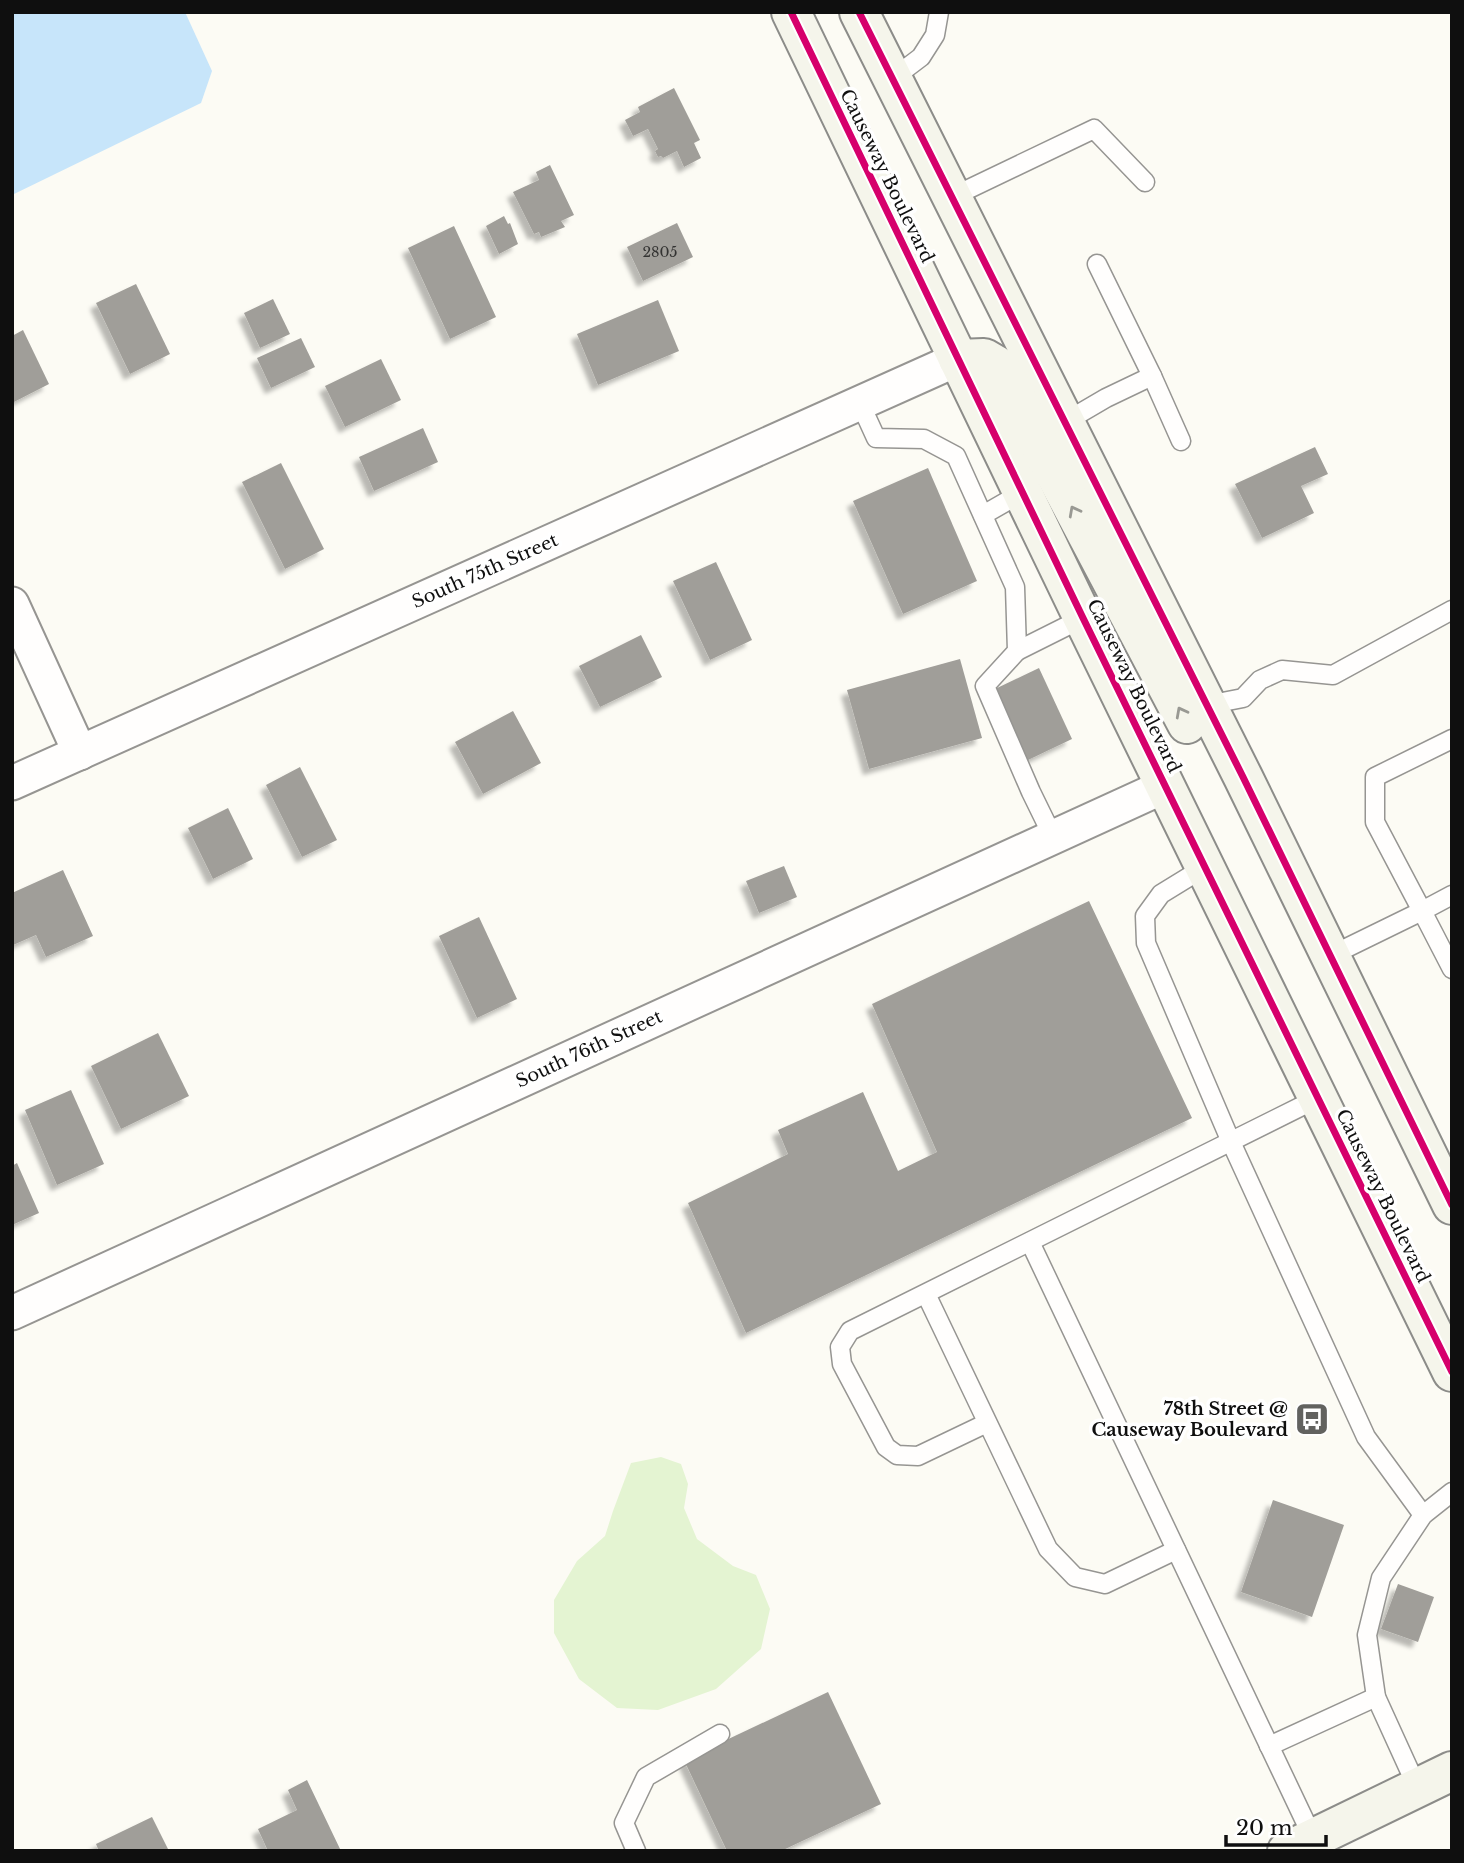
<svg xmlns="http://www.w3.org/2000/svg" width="1464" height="1863" viewBox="0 0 1464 1863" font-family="'Libre Baskerville',serif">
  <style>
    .green { fill: #e4f4d2 }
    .water { fill: #c7e5fa }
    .building { fill: #a09e99; filter: url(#shadow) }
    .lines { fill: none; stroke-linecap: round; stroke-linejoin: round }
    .lane-casing { stroke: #969592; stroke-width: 21 }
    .street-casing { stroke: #969592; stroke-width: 37 }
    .secondary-casing { stroke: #8c8c89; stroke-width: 42 }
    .lane { stroke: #fffefd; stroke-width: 18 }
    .street { stroke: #fffefd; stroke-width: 33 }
    .secondary { stroke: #f5f5eb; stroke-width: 38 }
    .cycleway-casing { stroke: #fff; stroke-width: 11 }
    .cycleway { stroke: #d6006c; stroke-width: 7 }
    .oneway { stroke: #999993 }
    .labels { text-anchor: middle; stroke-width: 7; stroke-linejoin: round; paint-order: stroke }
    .number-label { font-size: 14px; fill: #333332 }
    .street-label { font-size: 18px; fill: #0f0f0f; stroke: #fff }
    .poi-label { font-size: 18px; font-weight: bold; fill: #0f0f0f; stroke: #fff; text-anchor: end }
  </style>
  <defs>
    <filter id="shadow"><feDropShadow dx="-6" dy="6" stdDeviation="2" flood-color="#0004"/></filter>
  </defs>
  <rect width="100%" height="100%" fill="#fcfbf4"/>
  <path class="green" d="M661,1457l20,7 7,20 -4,24 13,31 36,27 23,9 14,34 -9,40 -45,40 -58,21 -41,-2 -38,-29 -25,-46v-33l23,-39 28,-25 8,-25 18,-48z"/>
  <path class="water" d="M12,12h173l27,59 -11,32 -189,92z"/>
  <g class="building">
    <path d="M674,88l26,52 -6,3 7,15 -17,9 -7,-16 -14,7 -2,-2 -3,1 -3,-6 3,-2 -10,-20 -15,7 -8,-16 15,-8 -2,-5z"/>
    <path d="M550,165l24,50 -13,6 4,6 -24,10 -2,-5 -5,2 -21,-42 26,-12 -3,-8z"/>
    <path d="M504,216l4,8 2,-1 8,21 -19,10 -13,-28z"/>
    <path d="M677,223l16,34 -50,24 -16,-34z"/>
    <path d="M454,226l42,91 -46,22 -42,-91z"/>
    <path d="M136,284l34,70 -40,20 -34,-71z"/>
    <path d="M273,299l17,35 -30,14 -16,-35z"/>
    <path d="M658,300l21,51 -81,34 -21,-51z"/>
    <path d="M23,330l26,54 -37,19v-67z"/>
    <path d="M301,338l14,29 -44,21 -14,-30z"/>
    <path d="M381,359l20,41 -56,27 -20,-41z"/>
    <path d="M423,428l15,34 -64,29 -15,-34z"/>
    <path d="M1315,447l13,27 -27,12 13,27 -52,25 -27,-54z"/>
    <path d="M281,463l43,86 -39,20 -43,-87z"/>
    <path d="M928,468l49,113 -74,33 -50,-113z"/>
    <path d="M716,562l36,78 -42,20 -37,-79z"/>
    <path d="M641,635l21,42 -62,30 -21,-41z"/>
    <path d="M960,659l22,79 -113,31 -22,-79z"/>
    <path d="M1039,668l33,71 -44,21 -33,-71z"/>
    <path d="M513,711l28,52 -58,31 -28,-52z"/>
    <path d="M300,767l37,73 -35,17 -36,-72z"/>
    <path d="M228,808l25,51 -40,20 -25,-51z"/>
    <path d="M784,866l13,31 -38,16 -13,-32z"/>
    <path d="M63,870l30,66 -47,21 -10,-22 -23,10 -1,-52z"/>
    <path d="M1089,901l103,217 -446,215 -58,-130 100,-49 -10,-24 85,-38 35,79 39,-19 -65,-148z"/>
    <path d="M479,917l38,82 -40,19 -38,-82z"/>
    <path d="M158,1033l31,63 -68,33 -30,-63z"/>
    <path d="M71,1090l33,74 -47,21 -32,-75z"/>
    <path d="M17,1163l22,50 -27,12v-59z"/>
    <path d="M1273,1500l71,25 -32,92 -71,-25z"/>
    <path d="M1398,1584l36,13 -16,45 -37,-13z"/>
    <path d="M828,1692l53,112 -100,47h-54l-43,-91z"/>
    <path d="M307,1780l34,71h-73l-10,-22 39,-19 -9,-20z"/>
    <path d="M152,1817l17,34h-70l-3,-7z"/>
  </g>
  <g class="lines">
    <g class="lane-casing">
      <g id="lane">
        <path d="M892,79l29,-22 14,-22 4,-23"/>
        <path d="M952,197l142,-68 51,53"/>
        <path d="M1152,376l29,65"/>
        <path d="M860,403l16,35 48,1 32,17 59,131 2,64 -32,35 46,106 22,45"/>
        <path d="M1065,422l41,-24 46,-22 -55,-112"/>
        <path d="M983,515l40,-23"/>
        <path d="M1017,651l66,-33"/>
        <path d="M1207,705l36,-7 17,-18 22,-10 51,5 119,-65"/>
        <path d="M1452,739l-77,38v45l47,89 30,-16"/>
        <path d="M1205,867l-44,27 -16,22 1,27 85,199 135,295 57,78"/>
        <path d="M1330,956l92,-45 30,58"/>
        <path d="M1030,1242l283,596"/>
        <path d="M926,1294l122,255 27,28 30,7 71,-34"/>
        <path d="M987,1423l-69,33 -21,-1 -11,-8 -44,-83 -2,-17 10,-16 468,-233"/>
        <path d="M1269,1746l107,-49"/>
        <path d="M1417,1787l-41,-90 -9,-62 14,-57 42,-63 29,-23"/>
        <path d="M636,1851l-12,-28 22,-46 74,-43"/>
      </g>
    </g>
    <g class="street-casing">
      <g id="street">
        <path d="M12,604l68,149"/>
        <path d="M12,783l946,-424"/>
        <path d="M12,1313l1153,-527"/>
      </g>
    </g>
    <g class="secondary-casing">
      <g id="secondary">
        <path d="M791,12l292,606 369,754"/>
        <path d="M859,12l384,765 209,428"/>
        <path d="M958,359l26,-1 12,7 10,12 32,65 149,282"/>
        <path d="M1287,1851l165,-80"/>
      </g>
    </g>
    <use href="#lane" class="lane"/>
    <use href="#street" class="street"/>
    <use href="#secondary" class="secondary"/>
    <g class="cycleway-casing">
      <g id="cycleway">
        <path d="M791,12l292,606 369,754"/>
        <path d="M859,12l384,765 209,428"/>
      </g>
    </g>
    <use href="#cycleway" class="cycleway"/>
  </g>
  <defs><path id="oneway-chevron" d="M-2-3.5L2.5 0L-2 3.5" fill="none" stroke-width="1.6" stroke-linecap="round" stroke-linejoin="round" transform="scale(1.75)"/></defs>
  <g class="oneway">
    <use href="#oneway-chevron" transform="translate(1074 511) rotate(-118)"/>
    <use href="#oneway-chevron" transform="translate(1181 712) rotate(-118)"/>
  </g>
  <defs>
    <g id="bus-square" transform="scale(1.75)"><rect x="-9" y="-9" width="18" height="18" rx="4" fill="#62625f" stroke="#fff"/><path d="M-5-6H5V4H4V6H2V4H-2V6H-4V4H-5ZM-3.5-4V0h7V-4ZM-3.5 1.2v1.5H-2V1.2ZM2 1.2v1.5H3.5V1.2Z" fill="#fff"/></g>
  </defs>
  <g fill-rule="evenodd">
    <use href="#bus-square" x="1312" y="1419"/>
  </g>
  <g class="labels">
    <g class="number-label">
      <text x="660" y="257">2805</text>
    </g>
    <g class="street-label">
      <text transform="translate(887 176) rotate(64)" y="6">Causeway Boulevard</text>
      <text transform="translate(485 571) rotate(-24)" y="6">South 75th Street</text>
      <text transform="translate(1134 686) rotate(64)" y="6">Causeway Boulevard</text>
      <text transform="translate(589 1049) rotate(-25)" y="6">South 76th Street</text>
      <text transform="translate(1383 1196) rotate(64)" y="6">Causeway Boulevard</text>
    </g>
    <g class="poi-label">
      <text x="1288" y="1415">78th Street @<tspan x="1288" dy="21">Causeway Boulevard</tspan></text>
    </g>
  </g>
  <rect width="1464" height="1863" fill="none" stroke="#0f0f0f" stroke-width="28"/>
  <path d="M1226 1835v10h100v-10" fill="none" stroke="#0f0f0f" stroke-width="3.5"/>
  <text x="1236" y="1835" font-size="21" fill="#0f0f0f" stroke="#ffffff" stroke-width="5" paint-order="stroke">20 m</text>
</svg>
